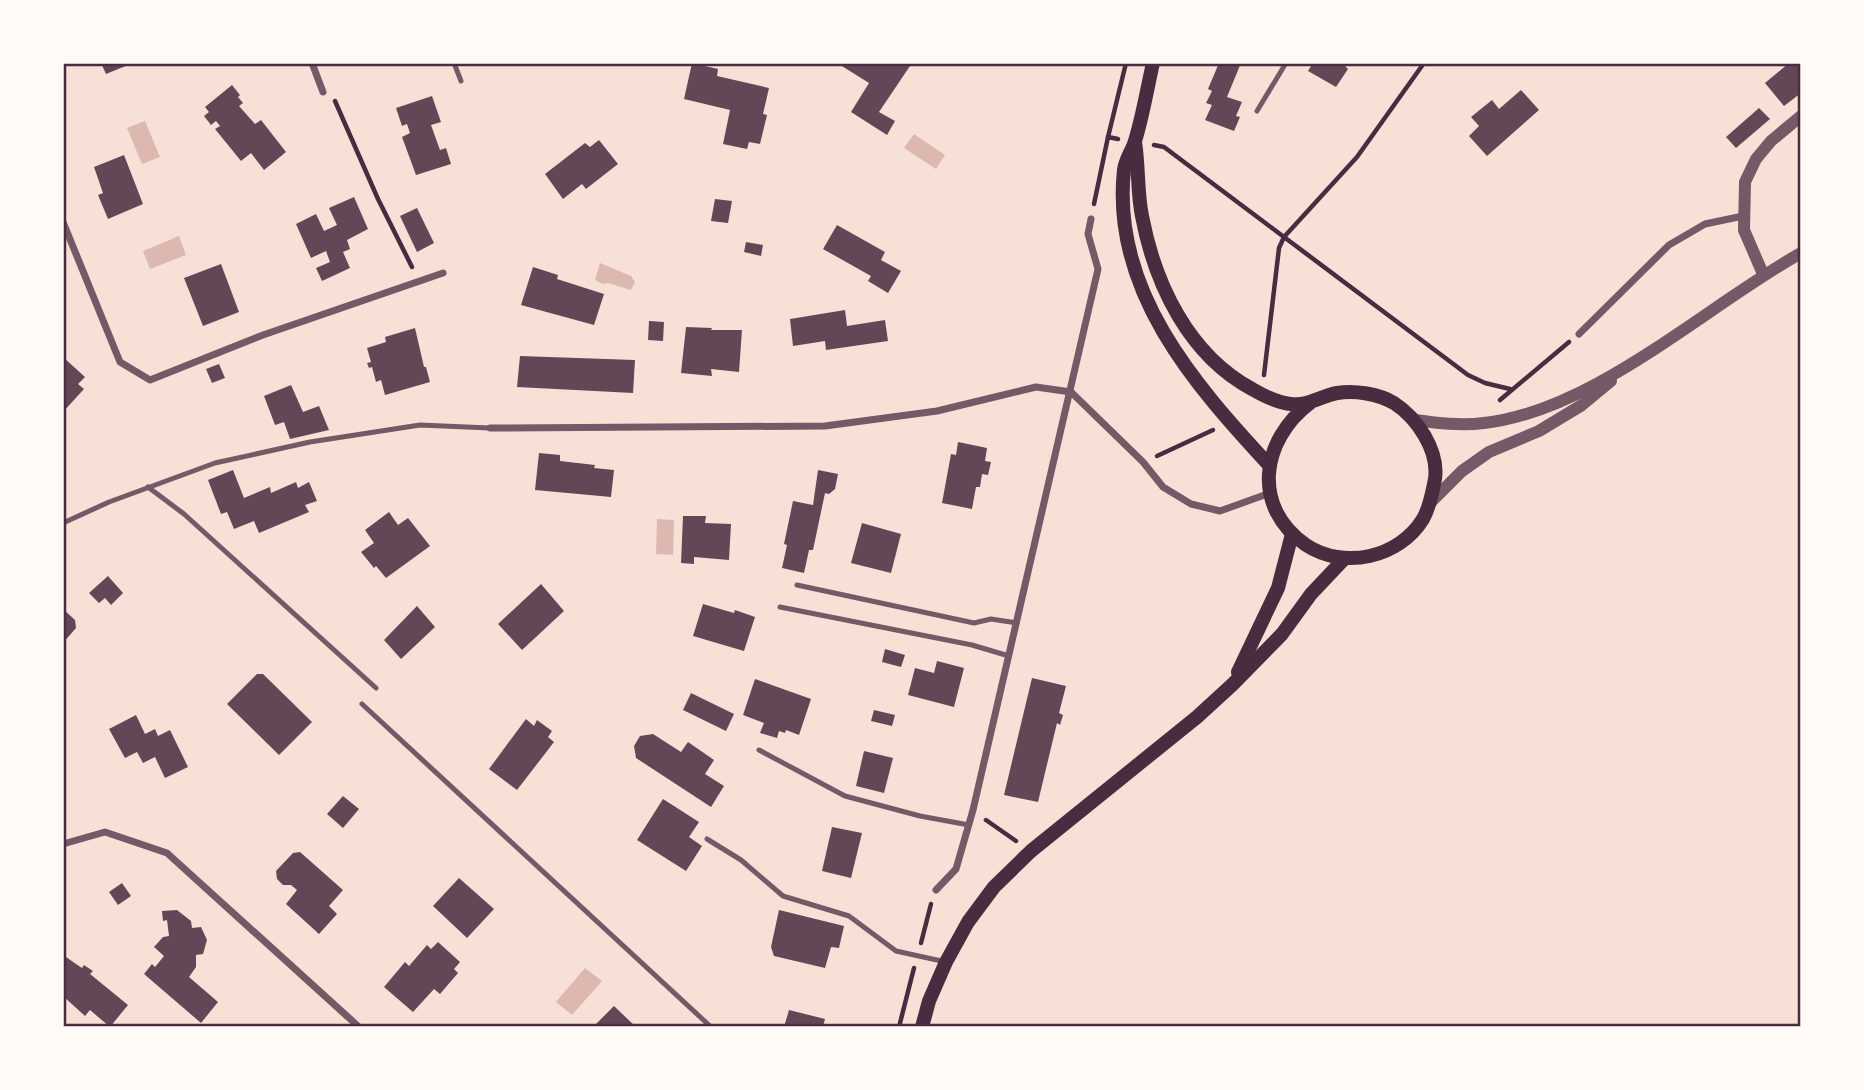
<svg xmlns="http://www.w3.org/2000/svg" width="1864" height="1090" viewBox="0 0 1864 1090" font-family="Roboto,sans-serif">
  <style>
    .water { fill: #dcb8b0 }
    .building { fill: #644757 }
    .lines { fill: none; stroke-linecap: round; stroke-linejoin: round }
    .path { stroke: #4a2c40; stroke-width: 4.5 }
    .service { stroke: #755966; stroke-width: 5 }
    .minor { stroke: #755966; stroke-width: 7 }
    .tertiary { stroke: #755966; stroke-width: 12 }
    .secondary { stroke: #4a2c40; stroke-width: 14 }
    .neatline { fill: none; stroke: #4a2c40; stroke-width: 2.5 }
  </style>
  <rect width="100%" height="100%" fill="#f7e1d7"/>
  <g class="water">
    <path d="M145,121l15,36 -18,7 -15,-36z"/>
    <path d="M914,134l31,21 -9,14 -32,-21z"/>
    <path d="M179,236l7,19 -36,14 -7,-18z"/>
    <path d="M600,263l31,13 4,6 -4,8 -23,-7 -5,1 -8,-4z"/>
    <path d="M657,519l17,1 -1,35 -17,-1z"/>
    <path d="M585,968l17,13 -30,34 -16,-13z"/>
  </g>
  <g class="building">
    <path d="M101,63h32l-27,11z"/>
    <path d="M692,63l26,6 -1,7 52,12 -6,26 4,1 -7,29 -11,-2 -2,7 -24,-5 7,-34 -46,-11z"/>
    <path d="M837,63h75l-33,49 16,9 -8,14 -36,-23 18,-29z"/>
    <path d="M1219,63h22l-14,34 15,5 -6,14 4,1 -6,14 -29,-11 7,-15 -6,-2 6,-12 -4,-2z"/>
    <path d="M1313,63h29l6,6 -12,18 -28,-16z"/>
    <path d="M1789,63h12v30l-17,13 -19,-23z"/>
    <path d="M232,85l8,10 -2,2 5,6 -4,3 16,18 6,-4 25,32 -22,18 -13,-17 -10,8 -26,-32 5,-3 -4,-5 -5,4 -7,-9 5,-4 -4,-5z"/>
    <path d="M1521,90l18,20 -52,46 -18,-20 10,-10 -8,-9 21,-17 7,9z"/>
    <path d="M432,96l9,26 -10,3 9,25 6,-2 5,16 -35,11 -14,-38 8,-4 -3,-9 -5,2 -6,-18z"/>
    <path d="M1759,108l11,11 -34,29 -10,-11z"/>
    <path d="M599,140l19,24 -32,25 -4,-5 -19,15 -18,-25 40,-31 5,4z"/>
    <path d="M124,155l19,49 -35,15 -10,-24 5,-2 -9,-26z"/>
    <path d="M354,197l14,32 -21,11 3,9 -7,3 7,16 -28,13 -6,-13 14,-6 -4,-11 -15,7 -15,-34 20,-10 8,17 13,-6 -8,-17z"/>
    <path d="M715,199l17,2 -4,22 -17,-2z"/>
    <path d="M417,208l17,35 -17,9 -17,-36z"/>
    <path d="M837,225l48,27 -4,8 20,11 -13,22 -20,-12 3,-5 -48,-27z"/>
    <path d="M746,242l17,3 -2,11 -17,-4z"/>
    <path d="M221,264l18,48 -36,14 -19,-48z"/>
    <path d="M533,267l25,8 -1,4 47,15 -10,31 -73,-20z"/>
    <path d="M845,310l2,16 38,-6 3,21 -62,9 -1,-9 -32,5 -3,-27z"/>
    <path d="M649,321l15,1 -1,19 -15,-1z"/>
    <path d="M686,327l26,1 -1,2h31l-3,42 -28,-3 1,7 -31,-3z"/>
    <path d="M415,328l9,39h2l4,15 -45,13 -4,-15 -5,2 -4,-15 -3,1 -2,-5 4,-1 -4,-14 19,-6 -1,-5z"/>
    <path d="M520,356l115,4 -2,33 -116,-6z"/>
    <path d="M63,357l22,20 -7,7 6,5 -21,23z"/>
    <path d="M219,364l6,14 -13,5 -6,-14z"/>
    <path d="M291,385l12,27 16,-6 10,24 -39,9 -6,-17 -9,3 -11,-29z"/>
    <path d="M958,442l29,6 -2,13 6,1 -3,13 -6,-1 -2,13h-4l-4,22 -30,-6 9,-49 5,1z"/>
    <path d="M539,453l21,2v6l35,4 -1,3 20,2 -3,27 -76,-7z"/>
    <path d="M233,470l11,28 26,-11 1,6 25,-11 2,6 11,-6 8,19 -12,4 4,7 -50,21 -5,-12 -20,8 -7,-17 -6,2 -13,-34z"/>
    <path d="M818,470l20,4 -3,15 -6,5 -4,-1 -12,57h-4l-5,23 -22,-5 5,-23 -3,-1 9,-43 20,4z"/>
    <path d="M389,512l9,13 10,-7 22,28 -44,32 -10,-12 -2,2 -13,-16 13,-9 -9,-13z"/>
    <path d="M683,516h23l-1,7 26,1 -2,36 -35,-3v7l-13,-1z"/>
    <path d="M862,523l39,11 -10,39 -40,-10z"/>
    <path d="M108,576l15,17 -12,12 -6,-7 -6,5 -10,-10z"/>
    <path d="M541,584l23,27 -42,39 -24,-26z"/>
    <path d="M703,604l31,9 1,-3 20,7 -11,34 -51,-15z"/>
    <path d="M417,606l18,21 -34,32 -17,-19z"/>
    <path d="M63,609l12,11 1,8 -13,15z"/>
    <path d="M885,649l20,6 -4,12 -19,-5z"/>
    <path d="M937,661l27,7 -10,39 -46,-12 7,-27 19,5z"/>
    <path d="M257,674h6l49,48 -33,33 -52,-51z"/>
    <path d="M1032,678l34,8 -7,27 4,2 -3,10 -3,-2 -19,79 -34,-7z"/>
    <path d="M755,679l56,20 -12,36 -13,-5 -1,3 -6,-2 -2,7 -17,-5 4,-10 -21,-8z"/>
    <path d="M691,693l43,21 -8,17 -43,-21z"/>
    <path d="M874,710l21,5 -3,11 -21,-5z"/>
    <path d="M136,715l9,19 10,-5 3,7 12,-6 18,37 -23,11 -10,-21 -12,6 -6,-11 -12,6 -16,-29z"/>
    <path d="M526,719l8,7 3,-6 15,11 -4,6 6,5 -37,48 -28,-21z"/>
    <path d="M653,734l28,18 7,-10 26,18 -9,14 19,12 -13,21 -75,-49 -2,-12 6,-10z"/>
    <path d="M864,751l29,7 -9,35 -28,-7z"/>
    <path d="M343,796l16,13 -16,19 -16,-14z"/>
    <path d="M663,799l36,23 -10,15 13,9 -16,25 -49,-31z"/>
    <path d="M832,827l30,6 -11,45 -29,-7z"/>
    <path d="M300,852l43,38 -14,16 8,8 -18,20 -33,-30 11,-14 -6,-5h-8l-6,-6 -1,-8 17,-18z"/>
    <path d="M459,878l35,31 -27,29 -34,-32z"/>
    <path d="M122,883l9,13 -13,9 -9,-13z"/>
    <path d="M177,910l14,11 1,7 9,-1 6,13 -4,14 -7,1v12l-7,10 29,25 -17,21 -57,-49 8,-10 3,3 9,-11 -10,-9 9,-10 6,-1 -2,-16 -4,1 -1,-10z"/>
    <path d="M779,910l65,16 -5,22 -8,-1 -6,21 -51,-12 -3,-9z"/>
    <path d="M438,942l22,20 -6,7 4,4 -18,21 -6,-5 -21,23 -29,-25 21,-25 4,4 18,-21 4,4z"/>
    <path d="M66,957l13,9 3,2 2,-3 9,6 -3,3 38,31 -18,22 -20,-17 -5,6 -22,-20v-35z"/>
    <path d="M614,1006l22,21h-43z"/>
    <path d="M789,1010l36,9 -2,8h-39z"/>
  </g>
  <g class="lines">
    <g class="path">
      <path d="M335,101l43,98 34,68"/>
      <path d="M1108,137l18,-74"/>
      <path d="M1154,145l10,2 304,228 17,8 25,6"/>
      <path d="M1094,204l14,-67 10,2"/>
      <path d="M1264,375l15,-127 5,-11 73,-80 67,-94"/>
      <path d="M1500,400l69,-58"/>
      <path d="M1157,456l56,-26"/>
      <path d="M986,820l30,21"/>
      <path d="M921,943l10,-39"/>
      <path d="M899,1027l15,-59"/>
    </g>
    <g class="service">
      <path d="M454,63l7,18"/>
      <path d="M1257,111l29,-48"/>
      <path d="M148,487l36,27 192,174"/>
      <path d="M63,523l46,-21 106,-39 95,-21 110,-17 70,3"/>
      <path d="M797,585l177,38 17,-4 26,4"/>
      <path d="M780,607l192,38 37,11"/>
      <path d="M362,704l349,323"/>
      <path d="M759,750l86,46 75,20 49,9"/>
      <path d="M707,839l34,21 42,36 66,20 47,35 50,11"/>
    </g>
    <g class="minor">
      <path d="M312,63l11,29"/>
      <path d="M63,222l57,140 30,18 113,-45 180,-62"/>
      <path d="M1579,334l90,-89 36,-21 38,-8"/>
      <path d="M490,428l335,-2 112,-15 99,-24 35,5 72,70 20,25 28,17 29,7 50,-18"/>
      <path d="M63,844l42,-12 62,21 192,174"/>
      <path d="M936,890l20,-21 17,-59 125,-541 -10,-35 3,-15"/>
    </g>
    <g class="tertiary">
      <path d="M1763,274l-19,-44 1,-48 11,-23 15,-18 30,-25"/>
      <path d="M1415,420c22,3 46,6 69,3 109,-12 221,-116 317,-170"/>
      <path d="M1430,503l32,-32 27,-19 50,-21 43,-26 29,-24"/>
    </g>
    <g class="secondary">
      <path d="M1153,63c-6,26 -10,52 -18,78 -3,10 -10,19 -11,29 -13,120 70,214 145,295"/>
      <path d="M1135,142c4,25 2,50 7,74 13,69 47,139 110,173 12,7 26,14 39,15 17,2 30,-8 46,-11 18,-3 42,1 57,10 23,15 45,47 41,76 -3,14 -5,28 -12,40 -24,39 -79,51 -117,26 -55,-38 -45,-105 4,-142"/>
      <path d="M1238,672l40,-84 14,-54"/>
      <path d="M922,1027l7,-26 17,-39 22,-40 26,-35 37,-36 166,-134 36,-33 49,-50 29,-40 34,-36"/>
    </g>
  </g>
  <rect width="1864" height="1090" fill="none" stroke="#fffaf5" stroke-width="130"/>
  <rect x="65" y="65" width="1734" height="960" class="neatline"/>
</svg>
